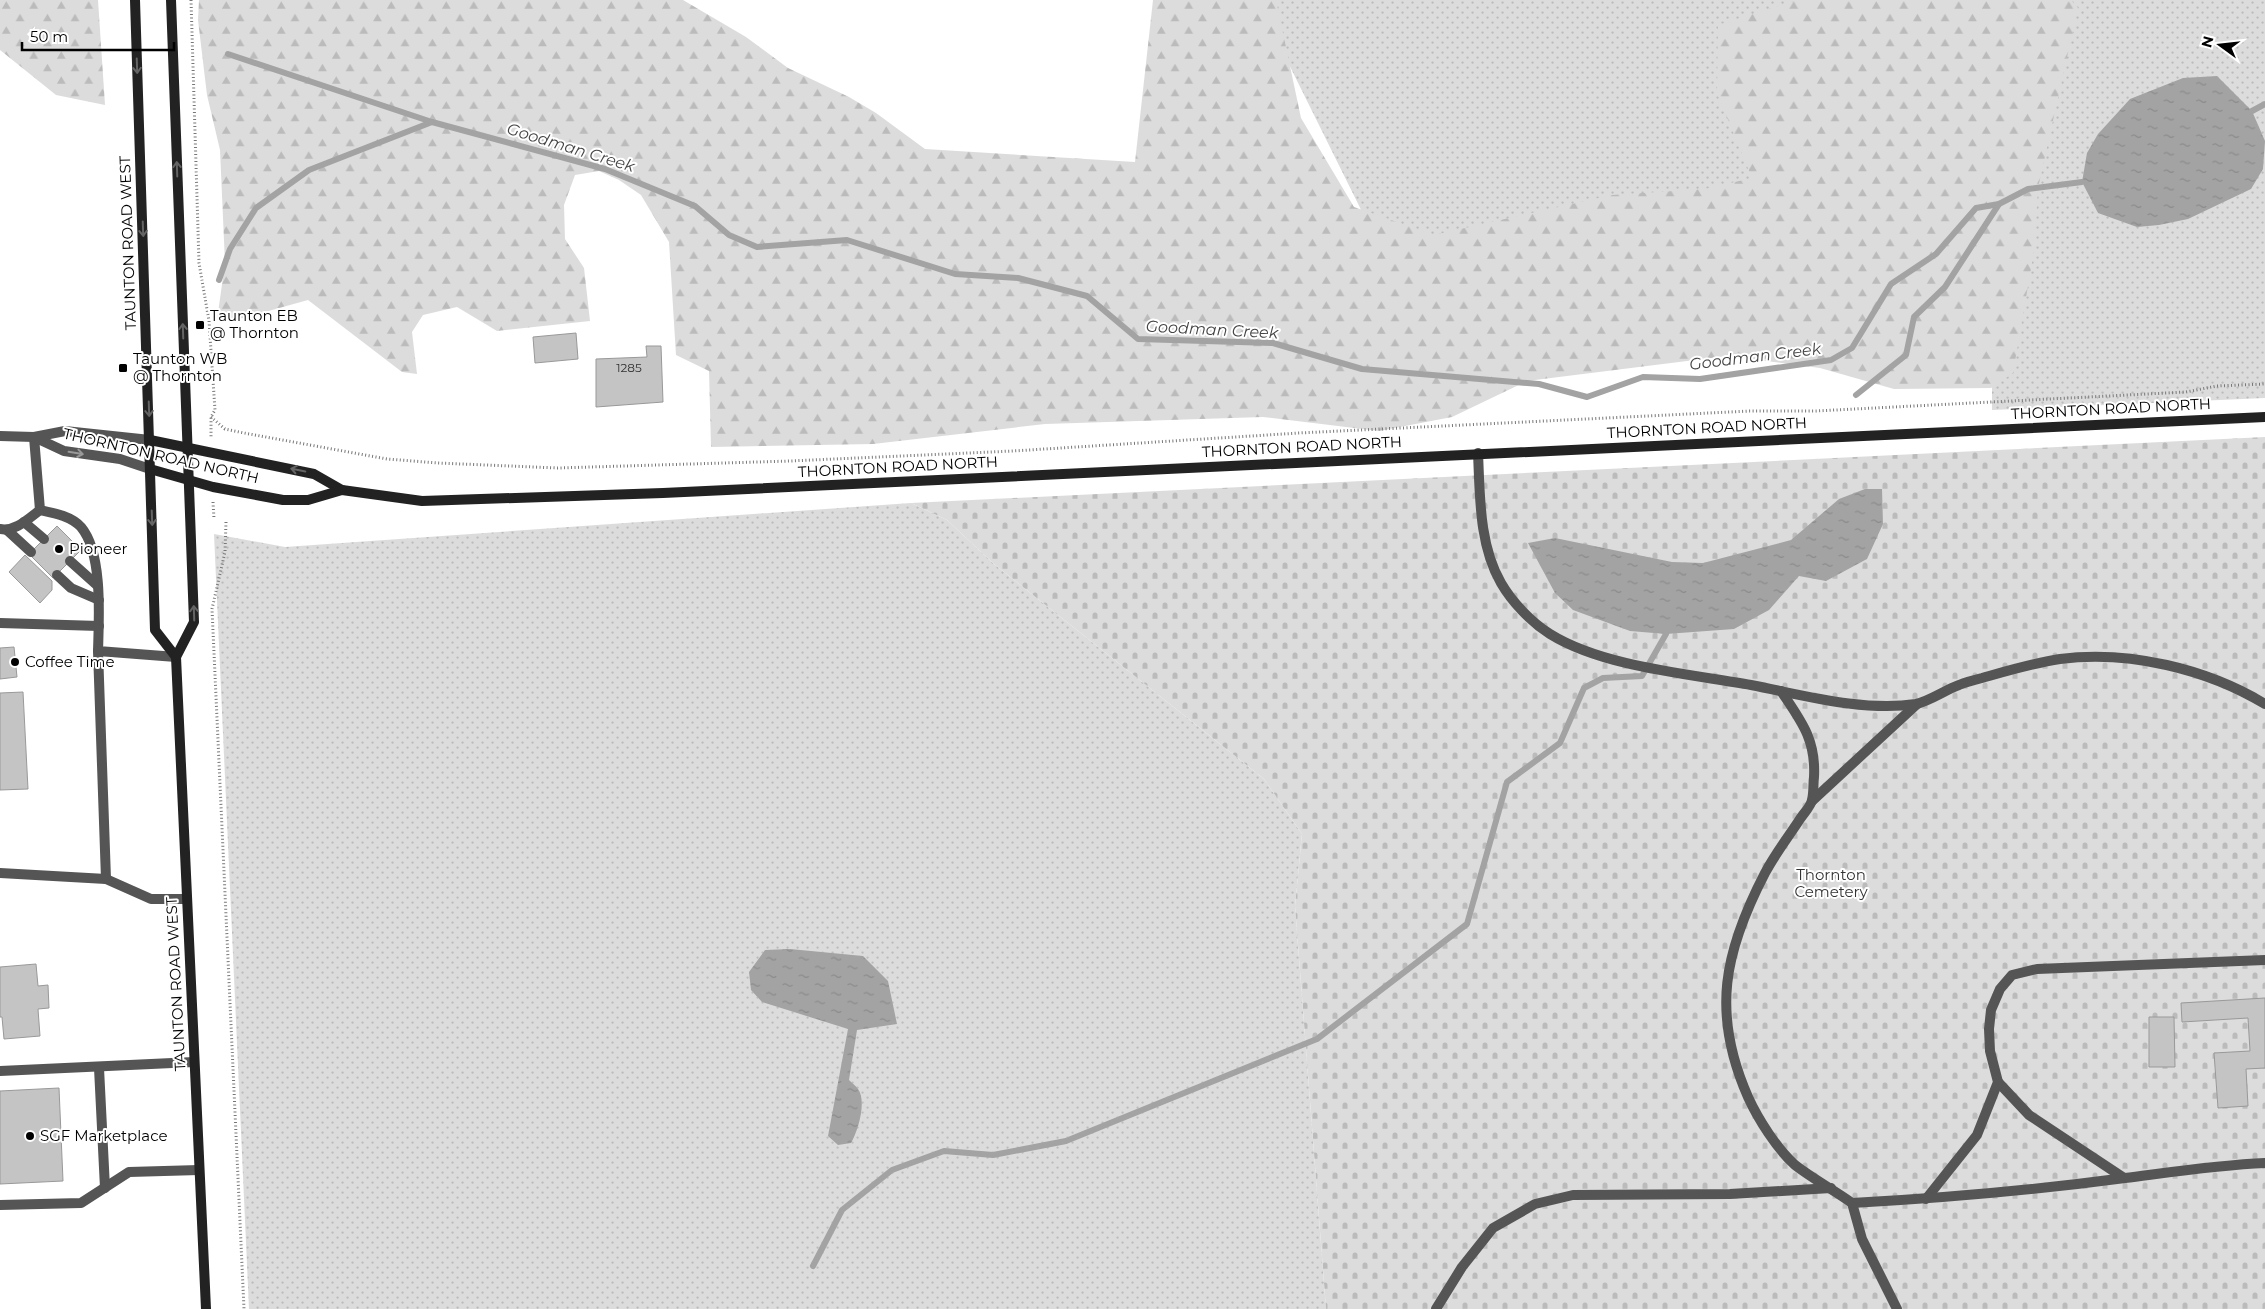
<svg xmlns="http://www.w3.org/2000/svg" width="2265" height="1309" viewBox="0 0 2265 1309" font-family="Montserrat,sans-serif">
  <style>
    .grass { fill: url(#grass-dots) }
    .forest { fill: url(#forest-firs) }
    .cemetery { fill: url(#cemetery-stones) }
    .water { fill: url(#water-ripples) }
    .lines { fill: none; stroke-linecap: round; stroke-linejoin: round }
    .stream { stroke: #a3a3a3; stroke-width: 6 }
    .building { fill: #c4c4c4; stroke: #999 }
    .path { stroke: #777; stroke-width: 3; stroke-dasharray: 1 2.5; stroke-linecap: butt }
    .service { stroke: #555; stroke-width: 10 }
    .tertiary { stroke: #555; stroke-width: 10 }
    .secondary { stroke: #222; stroke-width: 10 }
    .oneway { stroke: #646464 }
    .oneway2 { stroke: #999 }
    .poi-dot { fill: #000; stroke: #fff; stroke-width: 2 }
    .labels { text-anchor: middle; stroke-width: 4; stroke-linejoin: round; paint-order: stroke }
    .number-label { font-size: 12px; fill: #313131 }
    .street-label { font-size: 15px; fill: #000; stroke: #fff }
    .poi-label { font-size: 15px; fill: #000; stroke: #fff; text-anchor: start }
    .park-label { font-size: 15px; fill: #333; stroke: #fff }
    .water-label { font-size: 16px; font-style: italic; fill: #444; stroke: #fff }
  </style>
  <defs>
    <pattern id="grass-dots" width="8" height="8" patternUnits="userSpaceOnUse" patternTransform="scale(1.25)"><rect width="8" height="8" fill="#dcdcdc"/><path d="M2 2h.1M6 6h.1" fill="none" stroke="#bbb" stroke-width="1.8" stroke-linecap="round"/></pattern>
    <pattern id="forest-firs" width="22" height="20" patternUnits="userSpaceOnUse" patternTransform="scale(1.25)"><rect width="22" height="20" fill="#dcdcdc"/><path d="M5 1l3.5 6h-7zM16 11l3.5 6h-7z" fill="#bbb"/></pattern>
    <pattern id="cemetery-stones" width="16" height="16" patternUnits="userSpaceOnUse" patternTransform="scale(1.25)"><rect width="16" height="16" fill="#dcdcdc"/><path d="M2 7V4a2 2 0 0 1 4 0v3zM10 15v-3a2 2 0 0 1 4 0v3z" fill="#bbb"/></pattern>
    <pattern id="water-ripples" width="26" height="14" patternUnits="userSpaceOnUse" patternTransform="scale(1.25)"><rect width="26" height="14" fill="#a3a3a3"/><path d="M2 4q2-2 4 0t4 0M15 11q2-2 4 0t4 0" fill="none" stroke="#8b8b8b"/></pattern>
  </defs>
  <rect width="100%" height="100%" fill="#fff"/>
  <g class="grass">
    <path d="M1257,0h1008v398l-273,12v-213l-227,26 -389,17z"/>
    <path d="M911,503l36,17 47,44 270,215 38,55 -7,72 31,403h-1077l-35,-775 71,13z"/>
  </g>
  <g class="forest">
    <path d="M0,0h98l7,105 -49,-10 -56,-45z"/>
    <path d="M199,0h484l63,37 42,31 61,29 27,16 49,36 210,13 18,-162h123l25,118 53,89 80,28 178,-40 93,-6 47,-11 -35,-85 1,-68 79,-25h274l7,8 -40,180 -4,63 -21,122 -22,15 -97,1 -74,-21 -93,-12 -200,25 -75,36 -73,14 -116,-14 -218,7 -172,20 -162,3 -2,-76 -33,-16 -7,-113 -28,-47 -22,-15 -20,-9 -24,4 -11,30 1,34 19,29 6,53 -93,10 -40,-24 -34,8 -11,17 5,42 -15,-2 -94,-72 -65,18 -26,2 8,-57 -5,-113 -13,-55 -9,-75z"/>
  </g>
  <path class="cemetery" d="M2265,437v872h-939l-31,-403 7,-72 -38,-55 -270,-215 -47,-44 -36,-17z"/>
  <g class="water">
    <path d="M2217,76l35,35 13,30 -2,28 -12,20 -63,30 -29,6 -22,2 -39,-14 -16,-31 5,-29 11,-19 32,-35 53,-21z"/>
    <path d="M1865,489h17l1,35 -16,35 -41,22 -27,-5 -30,34 -35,19 -68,5 -36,-3 -57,-21 -18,-17 -27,-50 27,-5 117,24 31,1 88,-23 48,-41z"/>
    <path d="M790,949l73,7 25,25 9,43 -40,6 -8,50c3,3 7,6 9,9 9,12 0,42 -7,54l-13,2 -10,-9 20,-107 -86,-27 -11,-12 -2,-18 16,-22z"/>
  </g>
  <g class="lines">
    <g class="stream">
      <path d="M228,54l204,68 173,47 90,37 34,29 28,12 90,-7 108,34 63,4 69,18 51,43 135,4 89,26 177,15 48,13 56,-20 57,2 131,-19 21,-12 39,-64 45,-30 40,-46 23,-4 29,-15 54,-7"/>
      <path d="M2252,111l13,-7"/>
      <path d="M219,280l11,-31 26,-41 53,-38 123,-48"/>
      <path d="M1856,395l50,-40 8,-38 31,-30 54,-83"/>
      <path d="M813,1266l29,-56 50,-40 52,-19 49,4 73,-14 251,-102 150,-115 40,-142 53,-39 24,-55 19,-10 39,-2 24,-42"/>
    </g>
  </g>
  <g class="building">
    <path d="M576,333l2,26 -43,4 -2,-26z"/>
    <path d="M646,346h15l2,56 -67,5v-48l51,-2z"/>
    <path d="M57,526l24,24 -28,28 -24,-24z"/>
    <path d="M25,555l27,26v9l-12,13 -31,-31z"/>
    <path d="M14,647l3,30 -17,2v-31z"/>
    <path d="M23,692l5,97 -28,1v-97z"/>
    <path d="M36,964l2,22 10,-1 1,23 -11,1 2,27 -36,3 -2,-22h-2v-50z"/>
    <path d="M2265,998v70l-19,1 2,37 -30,2 -4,-55 36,-2 -2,-33 -66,4 -1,-19z"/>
    <path d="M2149,1017h25l1,50h-26z"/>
    <path d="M59,1088l4,93 -63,3v-93z"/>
  </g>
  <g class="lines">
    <g class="path">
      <path d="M191,0l8,263 10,58 6,89 -4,7v21"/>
      <path d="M211,417l14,12 19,4 143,26 51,4 120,5 232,-7 223,-10 286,-18 451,-22h66l370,-19 31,-6 48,-2"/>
      <path d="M213,502l1,17"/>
      <path d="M226,522l-1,30 -13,57 32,700"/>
    </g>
    <g class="service">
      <path d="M34,437l6,73c14,3 31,6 41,17 22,26 18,91 17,124l78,6"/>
      <path d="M1478,453c2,43 1,92 23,130 11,19 30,39 49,51 53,33 140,40 201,51 52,10 112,27 165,19 14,-3 29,-14 43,-19 7,-3 15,-5 23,-7 25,-7 52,-15 78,-19 69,-9 147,10 205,45"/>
      <path d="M24,522l20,17"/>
      <path d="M0,529c15,3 28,-10 40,-19"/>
      <path d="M7,530l24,22"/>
      <path d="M70,561l28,25"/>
      <path d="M57,575l14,13 28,12"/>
      <path d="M0,623l99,3"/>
      <path d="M98,651l8,228"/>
      <path d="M1781,691c20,30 35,48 33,86 -1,7 0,15 -2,23 -1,6 -8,13 -12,19 -11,17 -25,35 -35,54 -41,79 -54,140 -17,224 10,22 29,52 47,68 18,14 39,25 57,38l10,36 35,70"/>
      <path d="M1812,801l105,-97"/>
      <path d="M0,873l106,6 45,20h36"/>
      <path d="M99,1068l6,120"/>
      <path d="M0,1071l194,-9"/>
      <path d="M1998,1082l31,33 95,63"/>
      <path d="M1926,1199l51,-64 21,-53 -8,-31 -1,-22 2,-19 9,-21 12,-14 25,-6 228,-9"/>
      <path d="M1852,1203c92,-5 183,-13 273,-25 47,-6 93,-13 140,-15"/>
      <path d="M0,1205l81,-2 48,-31 70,-2"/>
      <path d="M1436,1309l26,-42 31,-39 42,-24 38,-9 157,-1 101,-6"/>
    </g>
    <g class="tertiary">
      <path d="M0,436l34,1 31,-6 85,9"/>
      <path d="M34,437l30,14 56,8 30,10"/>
    </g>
    <g class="secondary">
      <path d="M135,0l20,630 21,27"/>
      <path d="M171,0l23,622 -18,35 30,652"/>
      <path d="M150,440l164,34 28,16 80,11 241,-8 1602,-76"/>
      <path d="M150,469l63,18 70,13h25l34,-10"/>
    </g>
  </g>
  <defs><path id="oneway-shaft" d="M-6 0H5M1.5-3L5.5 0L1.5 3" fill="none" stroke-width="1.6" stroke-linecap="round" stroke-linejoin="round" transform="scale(1.25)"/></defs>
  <g class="oneway">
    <use href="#oneway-shaft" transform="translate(137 66) rotate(88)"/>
    <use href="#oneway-shaft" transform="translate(177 169) rotate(-92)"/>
    <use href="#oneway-shaft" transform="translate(143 229) rotate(88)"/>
    <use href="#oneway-shaft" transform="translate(183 331) rotate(-92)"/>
    <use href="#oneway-shaft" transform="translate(149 409) rotate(88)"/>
    <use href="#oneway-shaft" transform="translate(298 470) rotate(-168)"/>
    <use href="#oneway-shaft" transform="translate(152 518) rotate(88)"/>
    <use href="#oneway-shaft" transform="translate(194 613) rotate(-92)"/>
  </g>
  <use class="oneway2" href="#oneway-shaft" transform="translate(76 453) rotate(9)"/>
  <g class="poi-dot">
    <rect x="195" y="320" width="10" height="10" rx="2.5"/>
    <rect x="118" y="363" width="10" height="10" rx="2.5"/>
    <circle cx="59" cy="549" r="5"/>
    <circle cx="15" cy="662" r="5"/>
    <circle cx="30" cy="1136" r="5"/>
  </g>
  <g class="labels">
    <g class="number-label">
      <text x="629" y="372">1285</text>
    </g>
    <g class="street-label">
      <text transform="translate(128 243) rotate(-92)" y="5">TAUNTON ROAD WEST</text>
      <text transform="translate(2111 409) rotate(-3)" y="5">THORNTON ROAD NORTH</text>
      <text transform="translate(1707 428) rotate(-3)" y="5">THORNTON ROAD NORTH</text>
      <text transform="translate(1302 447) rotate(-3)" y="5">THORNTON ROAD NORTH</text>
      <text transform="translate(161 456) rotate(13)" y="5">THORNTON ROAD NORTH</text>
      <text transform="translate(898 467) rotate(-3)" y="5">THORNTON ROAD NORTH</text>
      <text transform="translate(176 984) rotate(-93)" y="5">TAUNTON ROAD WEST</text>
    </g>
    <g class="poi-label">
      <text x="210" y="321">Taunton EB<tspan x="210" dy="17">@ Thornton</tspan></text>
      <text x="133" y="364">Taunton WB<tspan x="133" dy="17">@ Thornton</tspan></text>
      <text x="69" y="554">Pioneer</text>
      <text x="25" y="667">Coffee Time</text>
      <text x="40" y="1141">SGF Marketplace</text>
    </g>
    <g class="park-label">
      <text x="1831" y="880">Thornton<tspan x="1831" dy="17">Cemetery</tspan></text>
    </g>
    <g class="water-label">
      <text transform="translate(571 147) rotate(17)" y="6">Goodman Creek</text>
      <text transform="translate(1212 329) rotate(3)" y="6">Goodman Creek</text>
      <text transform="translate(1755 356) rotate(-7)" y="6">Goodman Creek</text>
    </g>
  </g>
  <g transform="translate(2220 45) rotate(285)" stroke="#ffffff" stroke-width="4" paint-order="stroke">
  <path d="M0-4L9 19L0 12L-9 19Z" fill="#000000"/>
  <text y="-8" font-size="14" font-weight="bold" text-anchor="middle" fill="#000000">N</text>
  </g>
  <path d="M22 42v8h152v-8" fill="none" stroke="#000000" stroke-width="2.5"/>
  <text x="30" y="42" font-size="15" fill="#000000" stroke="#ffffff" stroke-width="4" paint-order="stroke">50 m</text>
</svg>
